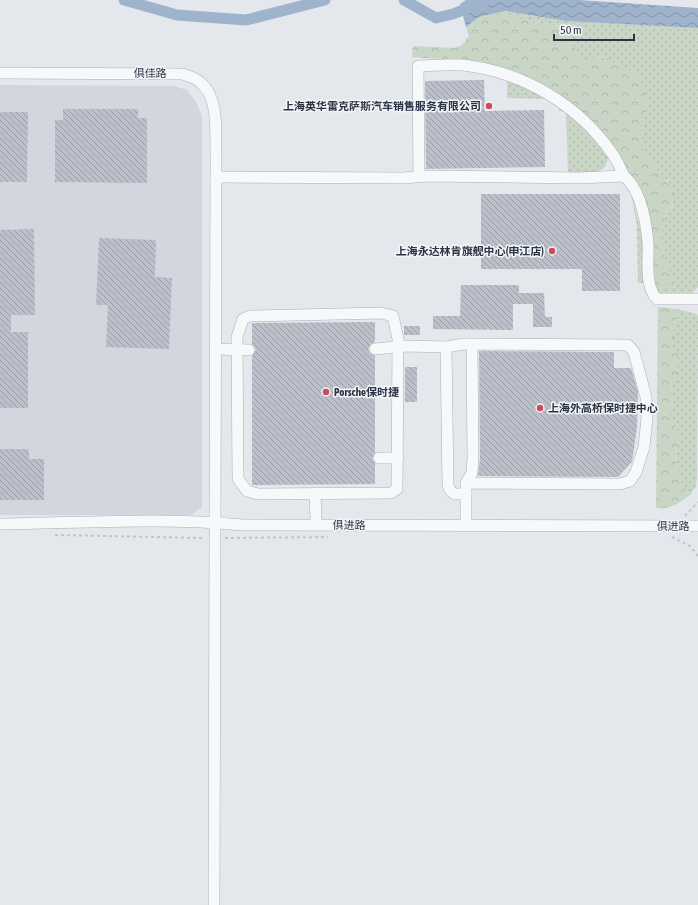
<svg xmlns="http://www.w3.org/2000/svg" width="698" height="905" viewBox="0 0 698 905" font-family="'Asap Condensed','Noto Sans SC',sans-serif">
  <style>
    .built { fill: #d2d6de }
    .grass { fill: url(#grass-dots) }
    .forest { fill: url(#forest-crowns) }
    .water { fill: url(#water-waves) }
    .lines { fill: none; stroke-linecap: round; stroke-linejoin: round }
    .canal { stroke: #9fb4cc; stroke-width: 11 }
    .building { fill: url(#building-back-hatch) }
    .minor-casing { stroke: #a9aeb7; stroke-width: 12 }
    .path { stroke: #c2c5cb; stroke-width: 2; stroke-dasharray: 3 3; stroke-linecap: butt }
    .minor { stroke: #f7f8fa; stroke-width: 11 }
    .poi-dot { fill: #d1495b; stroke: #f4f6f9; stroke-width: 1.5 }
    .labels { text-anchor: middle; stroke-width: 3; stroke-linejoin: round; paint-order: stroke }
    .street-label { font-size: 11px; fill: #2b3445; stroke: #f4f6f9 }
    .poi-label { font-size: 11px; font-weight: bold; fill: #2b3445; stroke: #f4f6f9; text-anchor: end }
  </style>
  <defs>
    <pattern id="grass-dots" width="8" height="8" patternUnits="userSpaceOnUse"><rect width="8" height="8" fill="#c9d6c5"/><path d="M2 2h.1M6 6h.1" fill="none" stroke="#adb8ab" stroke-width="1.8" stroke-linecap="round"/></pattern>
    <pattern id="forest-crowns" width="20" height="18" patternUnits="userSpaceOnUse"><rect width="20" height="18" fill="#c9d6c5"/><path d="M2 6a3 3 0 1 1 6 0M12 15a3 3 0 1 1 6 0" fill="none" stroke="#adb8ab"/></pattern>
    <pattern id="water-waves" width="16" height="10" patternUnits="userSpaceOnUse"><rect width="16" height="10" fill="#9fb4cc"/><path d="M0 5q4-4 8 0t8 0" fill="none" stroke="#8293a7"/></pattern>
    <pattern id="building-back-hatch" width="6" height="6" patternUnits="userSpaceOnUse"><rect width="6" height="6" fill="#bbc0ca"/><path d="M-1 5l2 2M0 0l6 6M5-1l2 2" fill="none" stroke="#989da6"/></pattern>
  </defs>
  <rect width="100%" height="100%" fill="#e4e7ec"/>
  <path class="built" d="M0,85l174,1 13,4 9,12 6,14v391l-11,8h-191z"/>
  <g class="grass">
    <path d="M505,11l61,10 132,7v259l-6,7 -35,-1 -1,-5 16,-1 3,-4c-7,-14 -13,-32 -14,-48 0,-9 7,-22 12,-29l-5,-26c-11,-7 -24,-22 -26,-35 -2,-10 4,-30 5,-41l-44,-47 -25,5 -1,-8 -18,-28 -35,-6 -18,-6z"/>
    <path d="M507,79l57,27 44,47c1,25 -23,20 -40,20l-2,-61 -7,-1v-5l-12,-7 -40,-1z"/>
    <path d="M631,192l12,48 1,43h-6l-1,-56z"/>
    <path d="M678,309l19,5 1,2 -1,161 -1,9 -6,9c-16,-22 -15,-35 -11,-62l-10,-14v-9l4,-7 -2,-19 2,-47z"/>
  </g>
  <g class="forest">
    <path d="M505,11l1,3 18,6 35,6 13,15 7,20c7,-1 16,-4 24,-3 3,0 8,2 11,4 21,7 32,18 33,42 0,13 -8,30 -5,42 6,21 28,29 31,47 3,15 -10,26 -12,40 -1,12 9,39 14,50l-3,4 -16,1 -4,-16 -12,-80 -13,-23 -36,-48 -36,-30 -37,-19 -39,-10 -67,-5 1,-11 40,2 8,-2 8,-10 -3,-9 13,-10z"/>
    <path d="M658,307l20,2 -5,28v10l5,6 -1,25 -6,6c0,6 3,14 1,20 -4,17 -3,14 7,29 -4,27 -5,40 11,62 -12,9 -19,14 -34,13z"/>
  </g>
  <path class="water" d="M466,0h113l119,8v20l-132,-7 -61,-10 -26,6 -13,10 -6,-23z"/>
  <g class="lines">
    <g class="canal">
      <path d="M124,0l53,15 69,5 79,-20"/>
      <path d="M404,0l32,18 17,-4 35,-14"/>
    </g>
  </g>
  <g class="building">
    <path d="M484,80l1,31 59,-1 1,57 -119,2 -1,-88z"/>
    <path d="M63,109h75v9h9v65l-92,-1v-62h8z"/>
    <path d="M0,112h28l-1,70h-27z"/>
    <path d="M481,194h139v97h-38v-22h-101z"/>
    <path d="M34,229l1,86h-24v17h17v76h-28v-178z"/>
    <path d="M99,238l57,2 -1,37 17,1 -3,71 -63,-2 2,-42h-12z"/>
    <path d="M461,285h58v8h25l1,24h7v10h-19v-23h-20v26l-80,-1v-13h27z"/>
    <path d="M375,322v20l-4,2 -3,5 2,4 5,3v97l-3,5 3,5v21l-123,1v-129l4,-6 -4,-6v-21z"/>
    <rect x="404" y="326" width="16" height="9"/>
    <path d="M479,351l135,1v16h17l7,24 -1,35 -5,35 -14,15 -140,-1 2,-18z"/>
    <rect x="405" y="367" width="12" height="35"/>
    <path d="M0,449h29v10h15v41h-44z"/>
  </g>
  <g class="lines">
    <g class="minor-casing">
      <g id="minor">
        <path d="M0,73l182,1c6,2 14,4 19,9 19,16 14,52 15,74l-2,748"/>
        <path d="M419,176l-1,-110c17,0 35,-3 52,0 56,8 109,40 141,86 6,7 9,16 13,24"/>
        <path d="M216,177l188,1 23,-2 151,2 46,-2c17,14 22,45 24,66 1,17 -4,44 9,57h41"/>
        <path d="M381,313l12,3 5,23 -1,150 -6,4 -133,1 -11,-3 -9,-12 -1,-142 6,-18 7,-3z"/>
        <path d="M446,347l2,138c3,11 9,9 18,9"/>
        <path d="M215,349l34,1"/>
        <path d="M375,349l31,-3 40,1 18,-3 164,1 6,7 12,45 1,21 -3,29 -8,25 -6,9 -10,3 -154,-1v43"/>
        <path d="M379,458h19"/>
        <path d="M466,483l6,-10 1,-15 -1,-114"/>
        <path d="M315,494l1,25"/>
        <path d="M0,524c80,-1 162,-7 242,1l456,1"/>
      </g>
    </g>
    <g class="path">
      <path d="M685,516l13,-14"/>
      <path d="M55,535l149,3"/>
      <path d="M672,537l18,9 8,10"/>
      <path d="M225,538l103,-1"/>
    </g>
    <use href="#minor" class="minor"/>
  </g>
  <g class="poi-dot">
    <circle cx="489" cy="106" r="4"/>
    <circle cx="552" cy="251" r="4"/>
    <circle cx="326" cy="392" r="4"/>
    <circle cx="540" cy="408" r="4"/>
  </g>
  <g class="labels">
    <g class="street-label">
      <text x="150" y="77">俱佳路</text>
      <text transform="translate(349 525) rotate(1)" y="4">俱进路</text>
      <text x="673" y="530">俱进路</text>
    </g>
    <g class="poi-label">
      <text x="481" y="110">上海英华雷克萨斯汽车销售服务有限公司</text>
      <text x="544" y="255">上海永达林肯旗舰中心(申江店)</text>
      <text x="334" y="396" text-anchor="start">Porsche保时捷</text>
      <text x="548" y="412" text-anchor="start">上海外高桥保时捷中心</text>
    </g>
  </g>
  <path d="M554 34v6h80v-6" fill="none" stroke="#2b3445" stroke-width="2"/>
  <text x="560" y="34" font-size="12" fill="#2b3445" stroke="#f4f6f9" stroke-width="3" paint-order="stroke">50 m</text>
</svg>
